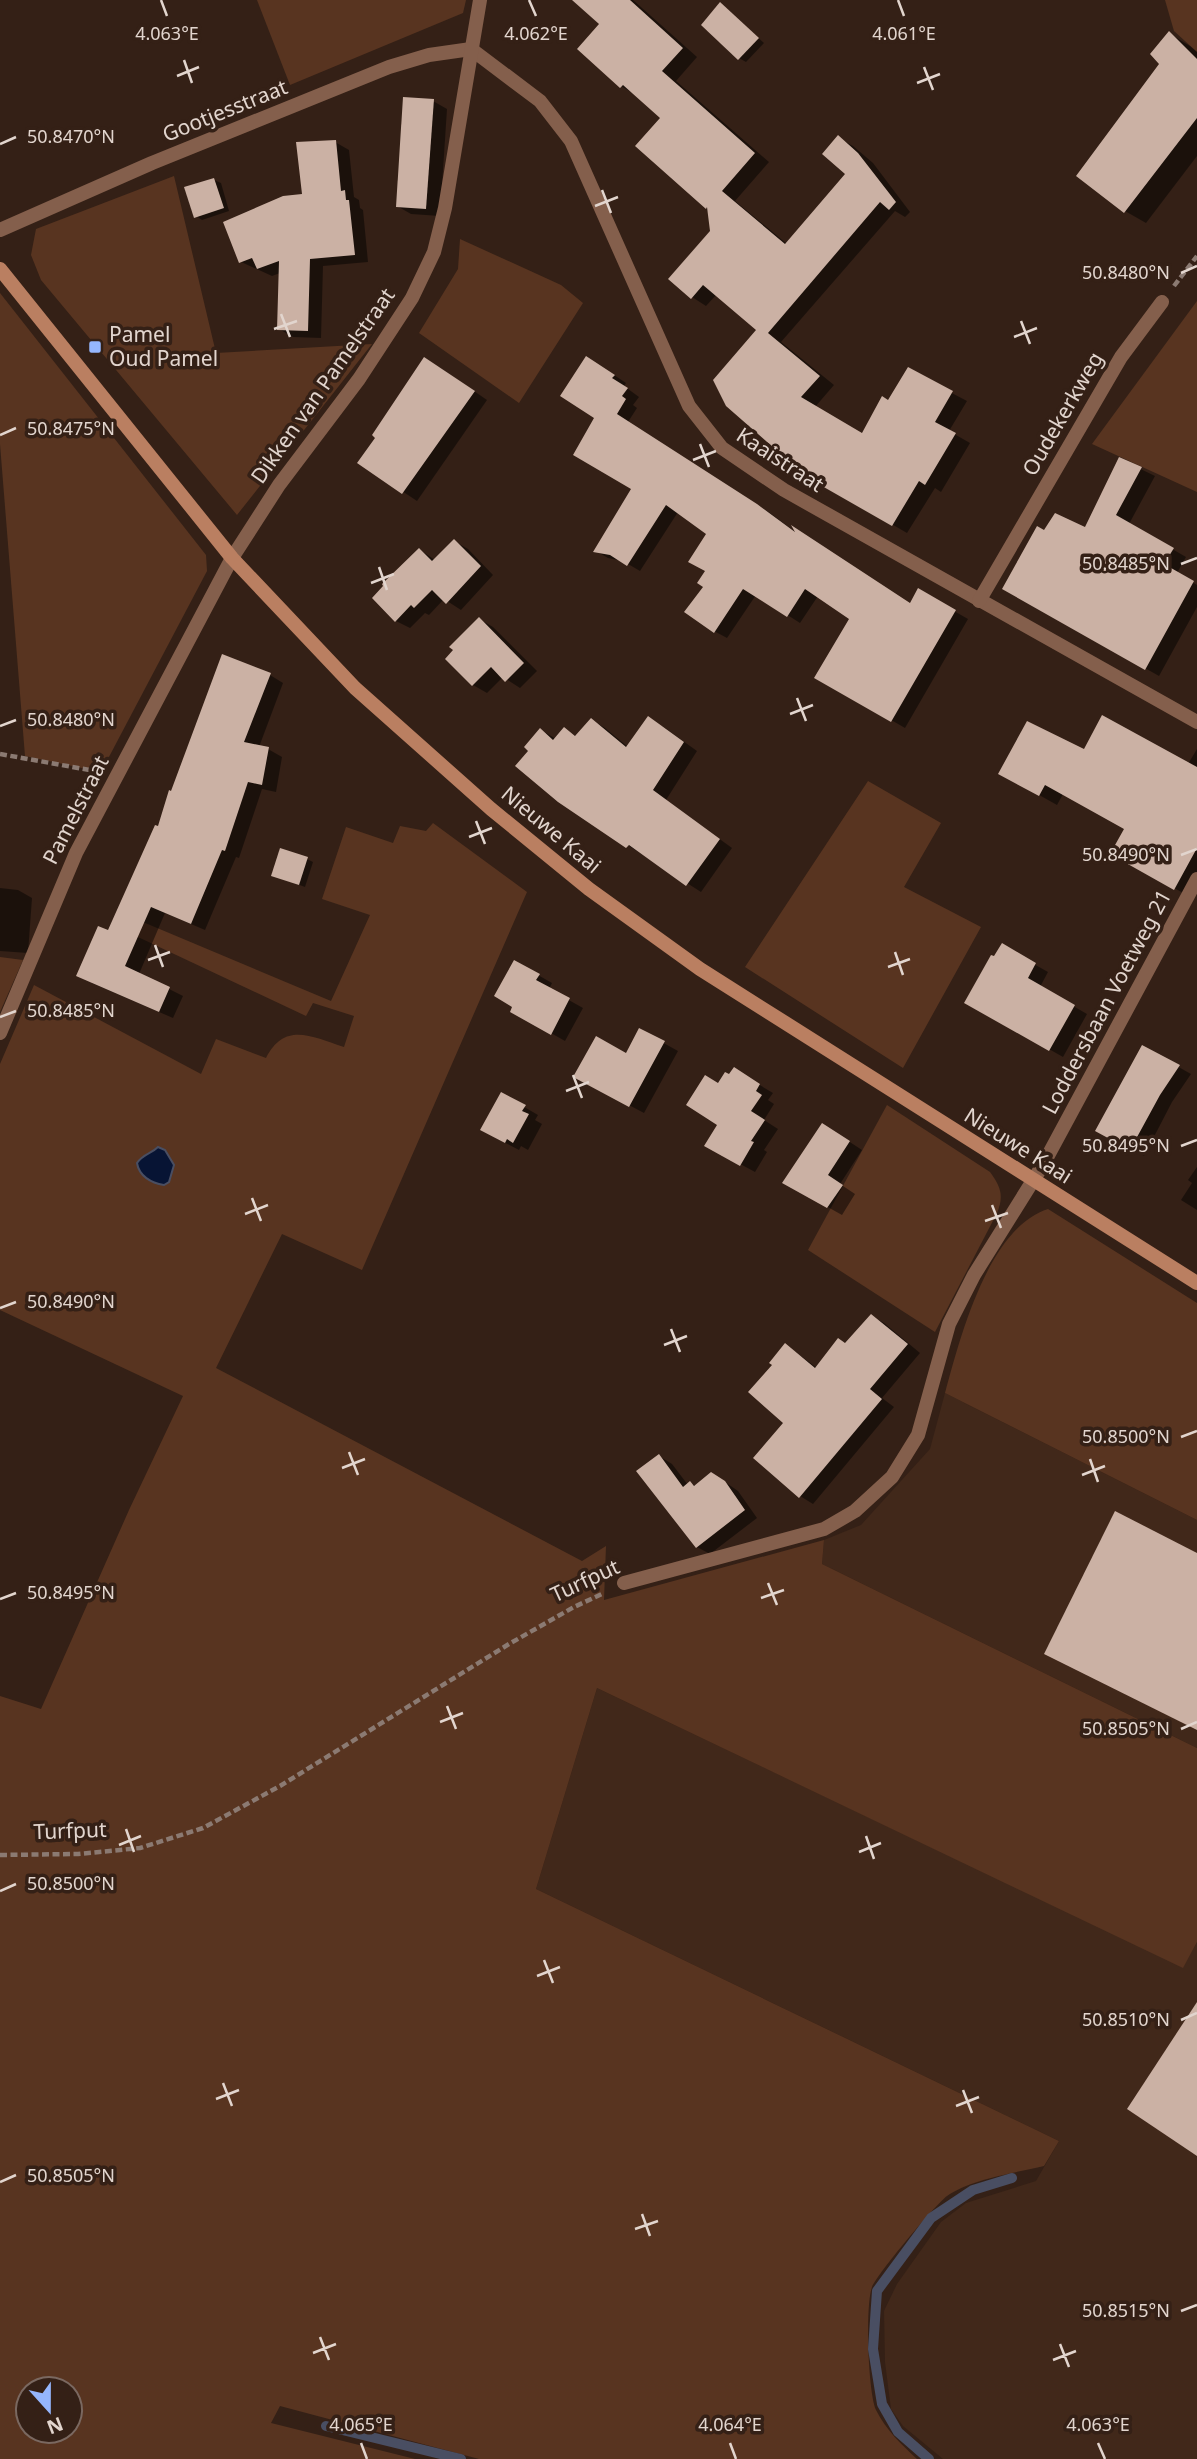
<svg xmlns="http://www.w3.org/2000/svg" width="1197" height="2459" viewBox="0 0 1197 2459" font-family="'Noto Sans',sans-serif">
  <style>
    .built { fill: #41281a }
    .green { fill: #583420; fill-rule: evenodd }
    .water { fill: #071434; stroke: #494e62; stroke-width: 2 }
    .shadow { fill: #0007 }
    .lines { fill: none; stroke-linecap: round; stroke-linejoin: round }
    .stream { stroke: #494e62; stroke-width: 10 }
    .building { fill: #cbb1a4 }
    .path { stroke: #8b7a72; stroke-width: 4.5; stroke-dasharray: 7 3.5; stroke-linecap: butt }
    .minor { stroke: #845f4c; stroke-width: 14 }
    .secondary { stroke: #ba7f61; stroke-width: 14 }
    .ticks { fill: none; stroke: #e2d5ce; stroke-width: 2.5 }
    .poi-dot { fill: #95b6fd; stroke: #342016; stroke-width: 2.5 }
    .labels { text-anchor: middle; stroke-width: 7; stroke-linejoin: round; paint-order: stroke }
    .street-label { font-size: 21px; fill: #e2d5ce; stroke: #342016 }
    .poi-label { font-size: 21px; fill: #e2d5ce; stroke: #342016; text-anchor: start }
    .ticks-label { font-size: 18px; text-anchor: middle; fill: #e2d5ce; stroke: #342016; stroke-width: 7; stroke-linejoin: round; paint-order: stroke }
  </style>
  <rect width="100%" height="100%" fill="#342016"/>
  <g class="built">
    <path d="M945,1393l252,127v228l-375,-184 2,-24 37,-15 69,-76z"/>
    <path d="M597,1688l586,279 14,-25v517h-254l-40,-33 -12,-17 -6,-47 -1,-51 13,-27 44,-62 25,-19 70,-22 23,-40 -523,-252z"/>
  </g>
  <g class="green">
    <path d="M257,0h209l-3,13 -173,72z"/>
    <path d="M1165,0h32v52l-23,-21z"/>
    <path d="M174,176l42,177 156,-9 -135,171 -196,-235 -10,-25 5,-26z"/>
    <path d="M460,239l101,46 22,18 -64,100 -100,-70 39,-64z"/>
    <path d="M0,293l206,262 1,16 -106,201 -76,-16 -25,-312z"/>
    <path d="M1197,301v191l-105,-48z"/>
    <path d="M868,781l73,42 -37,64 77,40 -78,141 -158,-101z"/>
    <path d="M433,823l94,69 -165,378 -80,-36 -66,134 366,193 24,-15 -2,54 220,-60 -2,24 375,184v194l-14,26 -586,-280 -61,201 523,252 -15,25c-29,7 -73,13 -97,30 -13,10 -69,77 -75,91 -7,19 -4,105 4,123 10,20 25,34 41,49h-438l-199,-53 -9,17 144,36h-415v-763l41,13 88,-199 54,-114 -183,-86v-246l34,-79 167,89 15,-35 50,19c19,-37 46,-21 78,-11l10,-31 -41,-13 -7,13 -183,-86 8,-13 200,84 39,-86 -48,-16 24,-72 47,16 7,-17 26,5zM28,2389h42v42h-42z"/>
    <path d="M0,957l23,3 -23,52z"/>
    <path d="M887,1105l103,67c11,15 14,24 7,41l-62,119 -127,-82z"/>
    <path d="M1048,1209l149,94v217l-252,-127c15,-55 43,-165 103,-184z"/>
  </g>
  <path class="water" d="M158,1147l7,3 9,15 -5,17 -5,3c-13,-2 -25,-9 -27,-22 6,-9 14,-9 21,-16z"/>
  <g class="shadow">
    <path d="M575,0h58l64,57 -21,24 93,81 -34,39 52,43 61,-70 -10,-36 15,8 20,17 37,49 -5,5 -10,-6 -114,131 53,43 -19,22 48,29 26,-34 19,-32 59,31 -18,30 21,12 -29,49 -6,-4 -28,45 -98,-57 -51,-146 -41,-36 -11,12 -14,-9 20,-65 -5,-25 -69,-61 25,-29 -27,-22 -15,-9 -19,-62z"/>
    <path d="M721,5l43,38 -18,19 -7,-4z"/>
    <path d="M1170,34l20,12 7,6v104l-51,67 -21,-12z"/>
    <path d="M433,101l14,8 -7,107 -29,-2 -14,-8z"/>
    <path d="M335,142l14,8 5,47 5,3 1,8 3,2 5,52 -45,4 -2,72 -28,-1 -14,-8 1,-56 -8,3 -31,-14 63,-66z"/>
    <path d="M214,180l7,3 8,28 -27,9 -6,-4z"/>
    <path d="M599,365l27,18 -2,3 15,11 -6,8 4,3 -9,14 142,91 28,21 113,71 8,-14 49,28 -63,109 -88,-51 34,-59 -33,-22 -18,27 -44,-28 -29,43 -13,-7 -8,-44 2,-53 -30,-22 -38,59 -17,-10 -15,-3 -12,-7 37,-62 -37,-72z"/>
    <path d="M439,367l48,33 -70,101 -57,-38z"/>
    <path d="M1120,459l35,17 -26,48 57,33 -9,16 20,12v22l-38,69 -154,-87 40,-57 41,-3z"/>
    <path d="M454,541l14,8 25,26 -32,35 -17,-11 -15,16 -4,-2 -15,15 -14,-7 24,-71 15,10z"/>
    <path d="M479,619l14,8 44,44 -17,17 -17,-11 -16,16 -14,-8 -26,-26z"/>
    <path d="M270,675l13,8 -24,64 9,2 14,8 -6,35 -14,-3 -23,69 -3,-1 -31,73 -40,-17 -26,61 44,22 -10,22 -81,-35 17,-50 50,-105z"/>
    <path d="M592,720l13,8 23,19 34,-21 35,25 -31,49 66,48 -31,44 -142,-91 -28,-50 10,-21 15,9 9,-10 12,8z"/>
    <path d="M1197,749v141l-5,8 -80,-45 14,-24 -63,-35 -6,11 -57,-32 84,-22 104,13z"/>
    <path d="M307,859l6,3 -8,25 -32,-12z"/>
    <path d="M0,888l18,2 14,8 -4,55 -28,-2z"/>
    <path d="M1002,946l46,26 -8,15 47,27 -24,43 -97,-55z"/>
    <path d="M515,962l37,21 -3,6 34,19 -18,33 -53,-30z"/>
    <path d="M640,1030l38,21 -34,62 -55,-29 37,-29z"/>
    <path d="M1143,1047l48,27 -19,28 -28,54 -34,-18z"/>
    <path d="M748,1078l25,15 -5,7 6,4 -10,16 14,9 -14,21 3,2 -12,20 -35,-19 -1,-68z"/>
    <path d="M502,1094l36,21 -3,5 7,4 -14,26 -7,-4 -2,4 -23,-12z"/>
    <path d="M836,1133l26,17 -22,34 15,10 -13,21 -57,-32z"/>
    <path d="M1197,1167v43l-16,-10 11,-17 -4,-3z"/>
    <path d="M871,1316l13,7 36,30 -38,45 12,9 -81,97 -13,-8 -26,-131 12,-20 31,23 29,-23z"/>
    <path d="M659,1456l13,8 16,21 2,-2 6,3 29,-4 13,9 19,27 -47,36 -13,-7z"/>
  </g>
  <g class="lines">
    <g class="stream">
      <path d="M326,2426l135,33"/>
      <path d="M929,2459l-31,-27 -16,-28 -9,-55 4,-58 54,-73 42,-28 39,-12"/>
    </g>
  </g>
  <g class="building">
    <path d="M572,0h58l53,48 -21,23 93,82 -33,38 63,53 60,-70 -23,-20 16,-19 20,18 38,49 -7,8 -9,-8 -112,131 52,43 -19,21 61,36 20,-37 6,4 20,-33 45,24 -18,31 21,11 -31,52 -6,-4 -27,45 -84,-48 -82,-72 -13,-26 43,-50 -53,-45 -12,14 -23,-20 42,-48 -3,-24 -1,2 -71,-63 25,-28 -37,-33 -3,3 -43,-39 22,-25z"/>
    <path d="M720,2l39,36 -21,22 -37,-35z"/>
    <path d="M1169,31l28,28v59l-73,95 -48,-37 83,-112 -9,-10z"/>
    <path d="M403,97l31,2 -8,110 -30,-2z"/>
    <path d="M336,140l5,51 4,-1 1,10h3l6,55 -45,4 -2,72 -31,-1 2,-69 -22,8 -5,-11 -13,5 -16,-41 60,-26 19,-2 -6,-52z"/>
    <path d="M214,178l10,30 -30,10 -10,-31z"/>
    <path d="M586,356l29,19 -3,3 16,10 -6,8 4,3 -9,15 140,90 38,28 -4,-7 119,78 8,-15 38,22 -65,112 -77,-44 35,-59 -44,-30 -18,28 -44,-28 -29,44 -30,-21 19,-25 -6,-4 8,-12 -17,-9 18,-28 -40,-29 -39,61 -17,-11 -17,-3 38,-63 -58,-34 21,-37 -34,-22z"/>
    <path d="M424,357l51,34 -73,103 -45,-31 18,-25 -3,-3z"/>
    <path d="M1119,457l23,10 -26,48 58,33 -10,16 30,17 -49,89 -143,-81 35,-63 7,4 11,-17 30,14z"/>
    <path d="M454,539l27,27 -35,38 -14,-14 -18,18 -3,-3 -16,17 -23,-24 11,-12 -1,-2 37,-36 13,13z"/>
    <path d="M479,617l45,46 -19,19 -14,-15 -19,19 -27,-27 8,-9 -4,-3z"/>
    <path d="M222,654l49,19 -27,69 25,5 -7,38 -14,-3 -23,69 -3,-1 -31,74 -40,-17 -26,59 45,21 -11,25 -83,-36 22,-50 10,4 47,-105 3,1 11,-36 2,1z"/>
    <path d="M1102,715l95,52v81l-23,42 -64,-36 14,-25 -79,-44 -6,11 -41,-22 29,-53 57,28z"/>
    <path d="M648,716l36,26 -31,48 67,49 -34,47 -57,-41 -3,3 -68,-46 -43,-36 13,-15 -4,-4 16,-19 13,12 11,-13 11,9 16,-18 35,29z"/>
    <path d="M280,848l28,9 -9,28 -28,-9z"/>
    <path d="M1002,943l34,20 -8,15 47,27 -26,46 -85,-48 27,-48 3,1z"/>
    <path d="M514,960l26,14 -4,6 34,18 -19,37 -41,-23 2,-5 -18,-11z"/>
    <path d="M639,1028l26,13 -36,66 -56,-30 23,-41 30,17z"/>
    <path d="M1142,1045l38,20 -20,30 -30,55 -35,-19z"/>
    <path d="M734,1067l26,17 -4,7 6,4 -11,16 14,9 -14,21 3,1 -14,24 -36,-20 13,-21 -31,-20 19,-30 13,8 7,-11 4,2z"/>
    <path d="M501,1092l25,13 -4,6 7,3 -16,29 -6,-4 -2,4 -25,-13z"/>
    <path d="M822,1123l28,18 -22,34 15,10 -16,23 -45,-25z"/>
    <path d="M871,1314l37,30 -38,45 12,10 -83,99 -46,-40 30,-35 -35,-31 24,-27 -3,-2 16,-20 30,25 23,-30 7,5z"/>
    <path d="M659,1454l24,33 7,-6 4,5 17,-14 14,9 20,29 -49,38 -60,-77z"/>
    <path d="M1115,1511l82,42v177l-153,-76z"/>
    <path d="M1197,2002v154l-70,-47z"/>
  </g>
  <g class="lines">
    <g class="path">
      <path d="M1174,286l23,-30"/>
      <path d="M0,754l95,17"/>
      <path d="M0,1855l78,-1 62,-6 63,-20 77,-42 229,-142 65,-37 30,-14"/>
    </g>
    <g class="minor">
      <path d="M471,49l69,52 31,40 118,265 33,42 62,42 413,232"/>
      <path d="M0,230l152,-67 237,-96 40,-12 42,-6"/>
      <path d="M979,601l142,-244 41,-55"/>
      <path d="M0,1033l76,-180 156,-295 47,-73 80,-106 53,-81 22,-46 11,-44 35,-208"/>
      <path d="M624,1583l200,-54 31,-18 37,-34 26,-42 31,-111 25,-49 70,-112 153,-284"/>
    </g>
    <path class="secondary" d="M0,269l232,289 123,130 136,121 98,80 111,80 497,314"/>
  </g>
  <path class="ticks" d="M161,0l6,16M529,0l7,16M898,0l6,16M184,60l8,23M924,67l9,23M177,76l22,-9M917,83l23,-9M0,144l16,-7M602,190l9,23M595,206l23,-9M1181,273l16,-7M281,314l9,23M1021,321l9,23M274,329l23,-8M1014,337l23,-9M0,435l16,-7M700,444l9,23M693,460l23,-9M1181,564l16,-6M379,567l8,23M371,583l23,-9M797,698l9,23M790,714l23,-9M0,726l16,-6M476,821l9,23M469,837l23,-9M1181,855l16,-6M155,945l8,22M895,952l8,23M148,960l22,-8M888,967l22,-8M0,1017l16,-6M573,1075l9,23M566,1091l23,-9M1181,1146l16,-6M252,1198l9,23M992,1205l9,23M245,1214l23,-9M985,1221l23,-8M0,1308l16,-6M671,1329l9,23M664,1345l23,-9M1181,1437l16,-6M349,1452l9,23M1090,1459l8,23M342,1468l23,-9M1082,1475l23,-9M768,1583l9,22M761,1598l23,-8M0,1599l16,-6M447,1706l9,23M440,1722l23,-9M1181,1729l16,-7M126,1829l8,23M866,1836l8,23M119,1845l22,-9M859,1852l22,-9M0,1891l16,-7M544,1960l9,23M537,1976l23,-9M1181,2020l16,-7M223,2083l9,23M963,2090l9,23M216,2099l23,-9M956,2106l23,-9M0,2182l16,-7M642,2214l8,22M635,2229l23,-8M1181,2311l16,-6M320,2337l9,23M1060,2344l9,23M313,2353l23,-9M1053,2360l23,-9M361,2443l6,16M730,2443l6,16M1098,2443l7,16"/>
  <rect class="poi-dot" x="88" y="340" width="14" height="14" rx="3.5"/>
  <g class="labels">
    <g class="street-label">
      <text transform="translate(225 111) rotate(-22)" y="7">Gootjesstraat</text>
      <text transform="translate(323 386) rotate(-55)" y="7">Dikken van Pamelstraat</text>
      <text transform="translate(1063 414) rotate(-60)" y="7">Oudekerkweg</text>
      <text transform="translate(780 460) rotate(33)" y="7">Kaaistraat</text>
      <text transform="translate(76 810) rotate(-63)" y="7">Pamelstraat</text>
      <text transform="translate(551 830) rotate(40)" y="7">Nieuwe Kaai</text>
      <text transform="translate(1107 1002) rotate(-62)" y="7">Loddersbaan Voetweg 21</text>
      <text transform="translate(1018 1146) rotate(32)" y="7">Nieuwe Kaai</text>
      <text transform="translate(585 1581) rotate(-25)" y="7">Turfput</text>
      <text transform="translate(70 1831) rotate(-2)" y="7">Turfput</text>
    </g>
    <g class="poi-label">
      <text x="109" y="342">Pamel<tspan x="109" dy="24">Oud Pamel</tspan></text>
    </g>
  </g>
  <g class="ticks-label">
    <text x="167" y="40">4.063°E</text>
    <text x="536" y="40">4.062°E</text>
    <text x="904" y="40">4.061°E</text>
    <text x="71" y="143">50.8470°N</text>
    <text x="1126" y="279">50.8480°N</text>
    <text x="71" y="435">50.8475°N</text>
    <text x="1126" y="570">50.8485°N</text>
    <text x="71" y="726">50.8480°N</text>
    <text x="1126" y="861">50.8490°N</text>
    <text x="71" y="1017">50.8485°N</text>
    <text x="1126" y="1152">50.8495°N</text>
    <text x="71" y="1308">50.8490°N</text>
    <text x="1126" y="1443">50.8500°N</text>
    <text x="71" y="1599">50.8495°N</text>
    <text x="1126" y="1735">50.8505°N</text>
    <text x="71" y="1890">50.8500°N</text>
    <text x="1126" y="2026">50.8510°N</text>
    <text x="71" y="2182">50.8505°N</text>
    <text x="1126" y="2317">50.8515°N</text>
    <text x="361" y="2431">4.065°E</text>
    <text x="730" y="2431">4.064°E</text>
    <text x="1098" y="2431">4.063°E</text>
  </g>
  <g transform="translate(49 2410) rotate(159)"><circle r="33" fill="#342016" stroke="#7a6860" stroke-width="2"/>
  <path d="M0-5L12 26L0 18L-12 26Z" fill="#95b6fd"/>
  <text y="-10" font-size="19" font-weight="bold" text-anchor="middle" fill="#e2d5ce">N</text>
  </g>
</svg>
